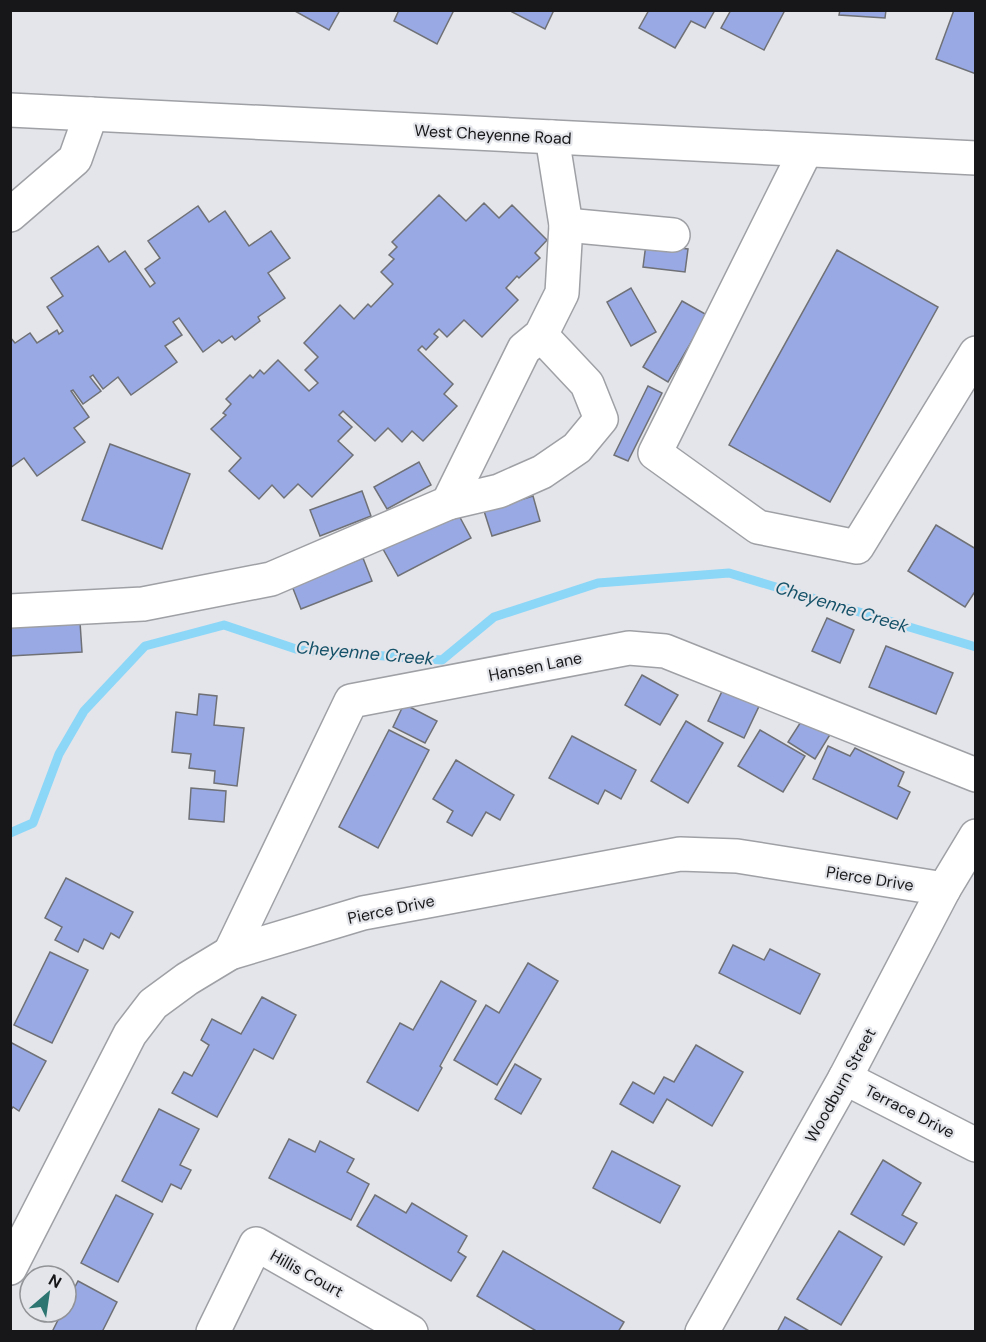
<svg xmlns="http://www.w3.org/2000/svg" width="986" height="1342" viewBox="0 0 986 1342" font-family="'DM Sans',sans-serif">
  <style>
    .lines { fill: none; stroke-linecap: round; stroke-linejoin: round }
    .stream { stroke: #8cd6f8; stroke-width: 9 }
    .building { fill: #98a9e4; stroke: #6f7176; stroke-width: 1.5 }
    .minor-casing { stroke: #9ea0a5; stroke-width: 36 }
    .major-casing { stroke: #9ea0a5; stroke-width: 36 }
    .minor { stroke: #fff; stroke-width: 33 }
    .major { stroke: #fff; stroke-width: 33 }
    .labels { text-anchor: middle; stroke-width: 4.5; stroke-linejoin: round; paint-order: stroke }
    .street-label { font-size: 16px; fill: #171719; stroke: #e3e5ea }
    .water-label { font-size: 18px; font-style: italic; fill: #155168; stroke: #e3e5ea }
  </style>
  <rect width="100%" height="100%" fill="#e3e5ea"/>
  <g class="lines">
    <path class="stream" d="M10,833l23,-10 26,-69 25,-43 61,-65 79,-21 75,25 143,10 52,-43 104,-34 131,-10 247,74"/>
  </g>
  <g class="building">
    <path d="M293,10h47l-11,20z"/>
    <path d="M399,10h55l-17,34 -43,-23z"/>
    <path d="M513,10h41l-9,19 -33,-17z"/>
    <path d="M649,10h66l-10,18 -14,-7 -16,27 -36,-20z"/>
    <path d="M731,10h54l-21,40 -43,-22z"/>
    <path d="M840,10h46l-1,8 -46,-3z"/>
    <path d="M954,10h22v64l-40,-15z"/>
    <path d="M439,195l27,26 18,-18 15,15 13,-13 35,35 -12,13 5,5 -21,20 -2,-2 -11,12 12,12 -36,37 -18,-17 -17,17 -8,-8 -5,5 4,3 -12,13 -4,-4 -4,4 35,34 -9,10 13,12 -34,35 -11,-10 -10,11 -14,-14 -13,13 -32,-30 -4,4 13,12 -14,14 15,14 -41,42 -14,-13 -14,14 -12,-13 -13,14 -30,-28 12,-13 -30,-29 15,-14 -3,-2 8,-9 -5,-5 24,-24 3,3 7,-8 4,4 14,-14 31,31 9,-8 -13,-13 13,-13 -14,-14 36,-38 14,14 14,-15 3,3 22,-23 -12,-12 13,-13 -5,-4 8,-8 -5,-5z"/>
    <path d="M198,206l11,16 16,-11 24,35 22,-15 19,27 -22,15 17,25 -27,19 2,4 -25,19 -3,-4 -10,7 -3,-3 -16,12 -24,-34 -6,4 9,13 -17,11 12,16 -46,33 -13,-18 -15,12 -10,-14 -3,2 11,14 -18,13 -10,-14 -2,1 18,26 -15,11 11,14 -48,34 -13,-18 -14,10v-131l5,6 15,-10 7,10 20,-13 2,4 4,-3 -16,-24 16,-11 -12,-18 47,-32 11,16 16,-11 25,36 5,-4 -10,-14 15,-11 -12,-17z"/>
    <path d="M646,244l42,5 -3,23 -42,-5z"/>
    <path d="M837,250l101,57 -108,195 -101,-57z"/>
    <path d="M631,288l25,44 -25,14 -24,-44z"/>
    <path d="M682,301l25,14 -39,67 -25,-15z"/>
    <path d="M648,386l14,7 -34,68 -14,-6z"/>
    <path d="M110,444l80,30 -28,75 -80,-29z"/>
    <path d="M419,462l12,23 -44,24 -13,-22z"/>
    <path d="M362,491l9,25 -51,20 -10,-26z"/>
    <path d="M533,496l7,25 -48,15 -8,-25z"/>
    <path d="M456,510l15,28 -73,38 -15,-27z"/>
    <path d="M936,525l40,24v41l-11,17 -57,-36z"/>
    <path d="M363,558l9,23 -71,28 -9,-23z"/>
    <path d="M827,618l27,12 -14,33 -28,-12z"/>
    <path d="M80,622l2,30 -72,4v-30z"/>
    <path d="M886,646l67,27 -17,41 -67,-27z"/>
    <path d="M642,675l36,20 -18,30 -35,-20z"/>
    <path d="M725,685l36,17 -17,36 -36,-17z"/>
    <path d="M199,694l18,2 -3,29 30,3 -7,58 -23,-3 1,-12 -26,-3 2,-14 -19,-2 4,-40 21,3z"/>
    <path d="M404,704l33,17 -12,22 -32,-16z"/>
    <path d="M804,717l27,16 -16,26 -27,-17z"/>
    <path d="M686,721l37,22 -35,60 -37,-22z"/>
    <path d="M389,730l40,20 -51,98 -39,-21z"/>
    <path d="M760,730l45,26 -22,36 -45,-26z"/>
    <path d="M572,736l64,34 -15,29 -16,-9 -7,14 -49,-26z"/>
    <path d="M828,746l22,10 5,-8 49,24 -6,14 12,6 -13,27 -84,-40z"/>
    <path d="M456,760l58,35 -14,25 -14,-8 -14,24 -25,-14 6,-11 -20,-12z"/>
    <path d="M191,788l35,3 -2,31 -35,-3z"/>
    <path d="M66,878l67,34 -14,26 -8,-5 -8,16 -19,-10 -6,13 -23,-12 7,-13 -17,-9z"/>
    <path d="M733,945l31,15 6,-11 50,25 -20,40 -81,-41z"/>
    <path d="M50,952l38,18 -36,73 -38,-18z"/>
    <path d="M528,963l30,18 -61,104 -43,-25 32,-55 13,8z"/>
    <path d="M441,981l35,20 -36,65 2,2 -24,43 -51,-29 33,-59 13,7z"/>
    <path d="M262,997l34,18 -23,44 -19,-10 -37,68 -45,-24 12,-21 8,4 17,-31 -8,-5 11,-21 29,15z"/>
    <path d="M10,1042l36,19 -27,50 -6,-4 -3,4z"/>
    <path d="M696,1045l47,27 -31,54 -45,-27 -14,24 -33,-19 13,-22 21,12 10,-17 10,5z"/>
    <path d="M515,1064l26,15 -20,35 -26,-15z"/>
    <path d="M159,1109l40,20 -19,36 11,5 -10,19 -10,-5 -9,18 -40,-21z"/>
    <path d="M289,1139l26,13 5,-11 34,18 -7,13 22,12 -18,36 -82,-42z"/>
    <path d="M612,1151l68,35 -20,37 -67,-35z"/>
    <path d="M883,1160l38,23 -19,32 15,8 -13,22 -53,-31z"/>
    <path d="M116,1195l37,19 -35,68 -37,-19z"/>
    <path d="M375,1195l31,18 6,-10 55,33 -9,16 8,5 -15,24 -94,-55z"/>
    <path d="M839,1231l43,26 -41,68 -44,-26z"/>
    <path d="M503,1251l121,71 -6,10h-80l-61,-36z"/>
    <path d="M78,1281l39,21 -15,30h-50l10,-20h4v-8z"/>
    <path d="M785,1317l26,15h-34z"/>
  </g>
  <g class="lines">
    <g class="minor-casing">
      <g id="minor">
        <path d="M806,150l-151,303 103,74 99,20 119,-194"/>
        <path d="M10,215l65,-56 16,-45"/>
        <path d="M566,225l107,10"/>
        <path d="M448,503l51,-12 43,-19 35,-24 24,-29 -14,-35 -46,-49"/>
        <path d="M10,611l133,-7 128,-25 177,-76 76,-154 17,-14 21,-42 4,-68 -14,-88"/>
        <path d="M230,953l121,-252 278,-53 36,3 311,124"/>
        <path d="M845,1078l131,67"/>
        <path d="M10,1268l120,-234 23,-30 34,-25 43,-26 133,-40 317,-59 57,2 207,33"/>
        <path d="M213,1332l43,-88 155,88"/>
        <path d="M702,1332l143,-254 99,-189 32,-53"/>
      </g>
    </g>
    <g class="major-casing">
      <path id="major" d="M10,110l966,48"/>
    </g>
    <use href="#minor" class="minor"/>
    <use href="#major" class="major"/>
  </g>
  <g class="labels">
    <g class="street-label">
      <text transform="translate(493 134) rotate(3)" y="6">West Cheyenne Road</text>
      <text transform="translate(535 666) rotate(-11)" y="6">Hansen Lane</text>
      <text transform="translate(870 878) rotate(9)" y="6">Pierce Drive</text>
      <text transform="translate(391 909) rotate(-12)" y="6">Pierce Drive</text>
      <text transform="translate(840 1085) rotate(-61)" y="6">Woodburn Street</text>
      <text transform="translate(910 1111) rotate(27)" y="6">Terrace Drive</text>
      <text transform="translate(307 1273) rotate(29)" y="6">Hillis Court</text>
    </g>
    <g class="water-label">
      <text transform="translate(842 607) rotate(17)" y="6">Cheyenne Creek</text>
      <text transform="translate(365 653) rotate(5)" y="6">Cheyenne Creek</text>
    </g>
  </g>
  <rect width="986" height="1342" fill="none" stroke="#171719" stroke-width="24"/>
  <g transform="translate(48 1294) rotate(29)"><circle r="28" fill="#e3e5ea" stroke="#919396" stroke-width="1.5"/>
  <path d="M0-4.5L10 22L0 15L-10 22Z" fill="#2c7571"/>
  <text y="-9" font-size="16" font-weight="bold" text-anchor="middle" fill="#171719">N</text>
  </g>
</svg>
